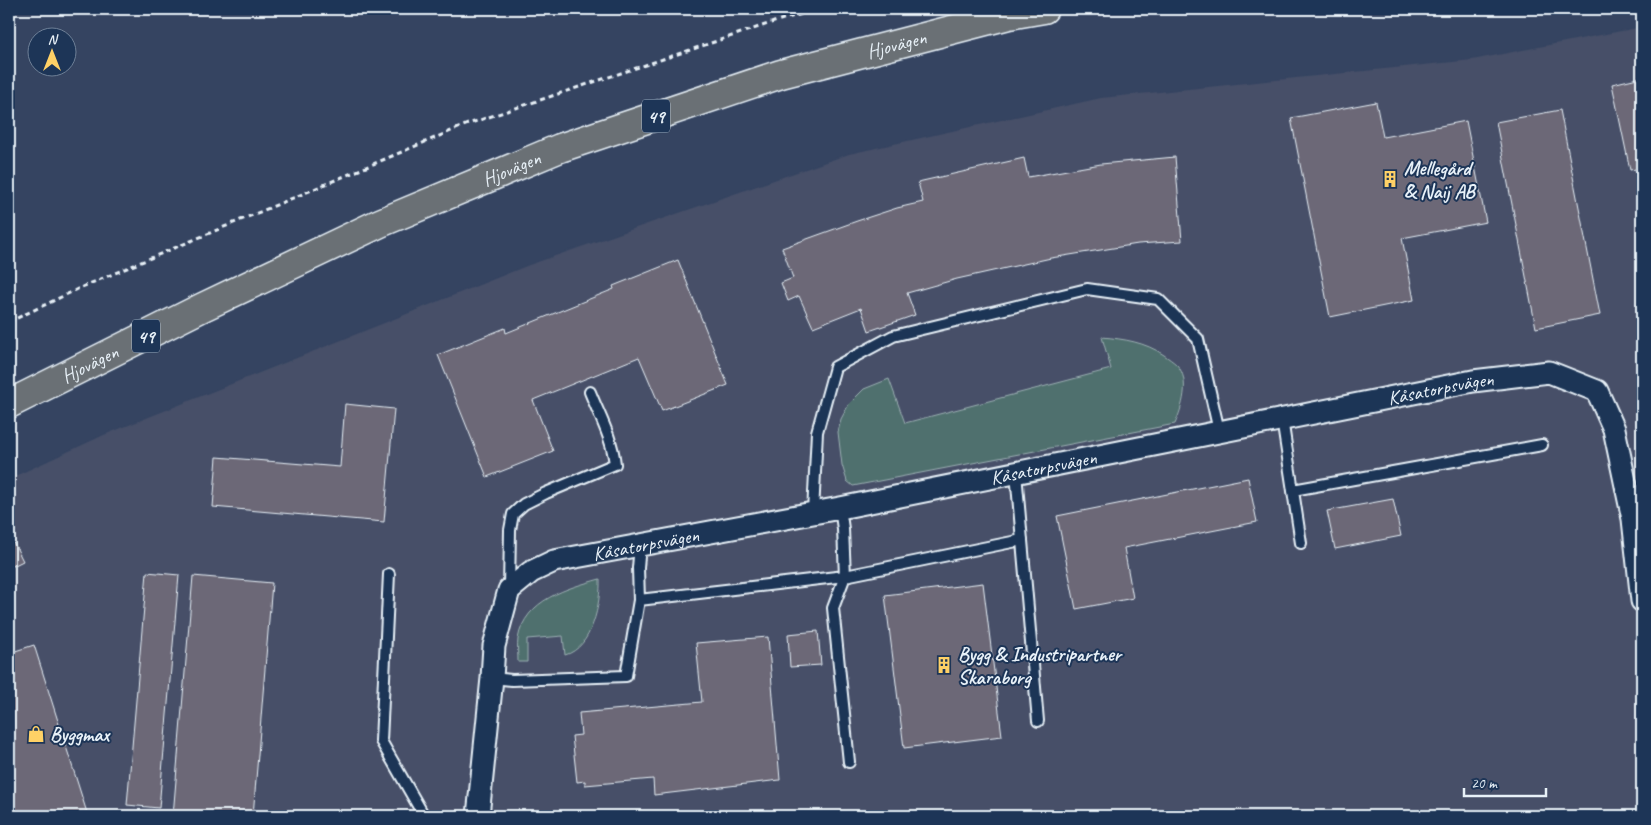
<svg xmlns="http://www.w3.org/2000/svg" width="1651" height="825" viewBox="0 0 1651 825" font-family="Caveat,sans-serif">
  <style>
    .built { fill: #464f68 }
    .green { fill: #4f6f6e; stroke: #9cb0b3 }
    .building { fill: #6c6877; stroke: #e8f1f8 }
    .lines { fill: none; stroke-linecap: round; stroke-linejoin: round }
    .lane-casing { stroke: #e8f1f8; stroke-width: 14 }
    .street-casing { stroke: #e8f1f8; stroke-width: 25 }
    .primary-casing { stroke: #e8f1f8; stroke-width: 31 }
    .path { stroke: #e8f1f8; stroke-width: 3; stroke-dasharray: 5 4; stroke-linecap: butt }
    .lane { stroke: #1d3557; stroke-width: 10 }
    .street { stroke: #1d3557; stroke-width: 21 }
    .primary { stroke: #6a7074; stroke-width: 28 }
    .labels { text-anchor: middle; stroke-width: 4; stroke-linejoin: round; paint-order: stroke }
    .shield { fill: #1d3557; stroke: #abb9c8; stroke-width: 1 }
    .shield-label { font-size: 19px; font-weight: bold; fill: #e8f1f8 }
    .street-label { font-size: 20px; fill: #e8f1f8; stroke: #1d3557 }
    .poi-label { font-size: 20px; font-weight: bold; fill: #e8f1f8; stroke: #1d3557; text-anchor: start }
  </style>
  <rect width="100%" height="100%" fill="#354461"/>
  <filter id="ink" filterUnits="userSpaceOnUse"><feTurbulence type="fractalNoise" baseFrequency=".02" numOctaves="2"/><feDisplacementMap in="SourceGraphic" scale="10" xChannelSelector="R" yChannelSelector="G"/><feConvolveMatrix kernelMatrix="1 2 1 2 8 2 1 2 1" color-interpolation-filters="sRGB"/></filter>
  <g filter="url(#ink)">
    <path class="built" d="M1642,27v789h-1633v-337l95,-44 425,-170 320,-111 252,-56 371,-38z"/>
    <g class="green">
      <path d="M1102,337c22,2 43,5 62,18 4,3 9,6 13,10 14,15 5,43 -2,59l-322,62 -6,-5 -5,-16 -4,-33 3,-13 8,-15 15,-15 25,-10 16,44 206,-54z"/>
      <path d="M600,579c1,24 -8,69 -35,76l-2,-19 -36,3v23h-9c0,-8 -1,-16 0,-23 7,-40 50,-51 82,-60z"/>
    </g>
    <g class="building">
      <path d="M1642,77v91l-12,2 -18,-86z"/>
      <path d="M1376,102l7,35 83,-16 20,101 -84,16 12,62 -84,17 -39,-199z"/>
      <path d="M1560,110l40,205 -64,13 -40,-206z"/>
      <path d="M1175,157l7,84 -44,3 -87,14 -94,21 -50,14 8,22 -46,16 -8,-23 -48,19 -14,-31 -11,5 -7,-18 12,-5 -11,-30 75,-27 40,-13 26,-6 -5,-20 106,-24 4,19 73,-13z"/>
      <path d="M678,260l50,125 -66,26 -23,-54 -106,43 20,51 -66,26 -49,-122 67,-27 1,5 108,-44 -1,-3z"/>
      <path d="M345,404l49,5 -10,113 -171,-15 4,-50 123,10z"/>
      <path d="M1248,478l9,44 -133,26 9,50 -57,11 -19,-93z"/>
      <path d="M1393,499l8,37 -66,13 -8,-38z"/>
      <path d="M14,543l9,18 -14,7v-22z"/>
      <path d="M147,572l32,3 -20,233 -32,-3z"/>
      <path d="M193,576l79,7 -19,233h-80z"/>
      <path d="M983,583l19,153 -98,12 -19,-153z"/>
      <path d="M818,631l3,34 -31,2 -2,-33z"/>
      <path d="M768,637l12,143 -126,15 -1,-16 -68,6v-4l-8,1 -5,-46 9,-1 -2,-22 123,-11 -6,-59z"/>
      <path d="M34,645l54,171h-79v-163z"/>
    </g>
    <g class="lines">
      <g class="lane-casing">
        <g id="lane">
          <path d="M1282,419l19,124"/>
          <path d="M1016,473l22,248"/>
          <path d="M1293,490l249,-45"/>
          <path d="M840,508l3,21 2,47 -12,32 16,154"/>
          <path d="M813,513l4,-81 18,-65 58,-31 194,-47 71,10 40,40 21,92"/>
          <path d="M389,574l-8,167 43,75"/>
          <path d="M509,589l1,-59 3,-16 11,-10 22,-11 69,-29c-3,-26 -15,-47 -25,-72"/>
          <path d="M639,600l206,-24 177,-36"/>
          <path d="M492,678l20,2 114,-4 13,-76 -1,-32 2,-23"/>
        </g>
      </g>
      <g class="street-casing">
        <g id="street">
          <path id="s1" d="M478,816l14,-138 2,-32 15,-56 22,-18 23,-11 286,-53 633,-127 76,-9 48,19 17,38 19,90 9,82"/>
        </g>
      </g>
      <g class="primary-casing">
        <g id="primary">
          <path id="s2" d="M9,404l194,-97 177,-84 180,-75 221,-74 228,-59 35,-6"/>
        </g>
      </g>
      <path class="path" d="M9,322l73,-35 386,-163 315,-105 39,-10"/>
      <use href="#lane" class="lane"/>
      <use href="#street" class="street"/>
      <use href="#primary" class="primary"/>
    </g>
  </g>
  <defs>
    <g id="building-bare" transform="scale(1.35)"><path d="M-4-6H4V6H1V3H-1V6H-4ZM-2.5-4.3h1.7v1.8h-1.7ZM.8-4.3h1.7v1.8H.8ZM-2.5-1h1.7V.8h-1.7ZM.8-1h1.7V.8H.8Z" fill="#ffd166" stroke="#1d3557" stroke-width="2.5" paint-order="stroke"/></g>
    <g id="shop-bare" transform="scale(1.35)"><path d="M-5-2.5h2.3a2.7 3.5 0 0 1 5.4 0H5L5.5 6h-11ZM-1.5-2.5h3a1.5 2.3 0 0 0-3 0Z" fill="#ffd166" stroke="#1d3557" stroke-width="2.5" paint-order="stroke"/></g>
  </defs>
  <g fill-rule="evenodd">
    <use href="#building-bare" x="1390" y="179"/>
    <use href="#building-bare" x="944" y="665"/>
    <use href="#shop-bare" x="36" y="734"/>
  </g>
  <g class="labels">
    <g class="shield">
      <rect x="642" y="99.5" width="28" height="33" rx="4"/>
      <rect x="132" y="319.5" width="28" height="33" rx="4"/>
    </g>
    <g class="shield-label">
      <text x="656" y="123">49</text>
      <text x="146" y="343">49</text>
    </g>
    <g class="street-label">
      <text dy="7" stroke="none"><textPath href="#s2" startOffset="960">Hjovägen</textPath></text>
      <text dy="7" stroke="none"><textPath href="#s2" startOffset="555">Hjovägen</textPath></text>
      <text dy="7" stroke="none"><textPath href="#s2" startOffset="90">Hjovägen</textPath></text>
      <text dy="7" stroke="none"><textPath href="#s1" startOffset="1186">Kåsatorpsvägen</textPath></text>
      <text dy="7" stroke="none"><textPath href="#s1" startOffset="781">Kåsatorpsvägen</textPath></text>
      <text dy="7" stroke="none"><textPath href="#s1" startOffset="376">Kåsatorpsvägen</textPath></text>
    </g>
    <g class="poi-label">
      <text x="1404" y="175">Mellegård<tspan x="1404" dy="23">&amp; Naij AB</tspan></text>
      <text x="958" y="661">Bygg &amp; Industripartner<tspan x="958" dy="23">Skaraborg</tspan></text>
      <text x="50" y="741">Byggmax</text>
    </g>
  </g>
  <rect width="1651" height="825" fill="none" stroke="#1d3557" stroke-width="30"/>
  <rect x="15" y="15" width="1621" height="795" fill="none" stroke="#e8f1f8" stroke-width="2" filter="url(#ink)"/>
  <g transform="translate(52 52)"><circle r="24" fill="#1d3557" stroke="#6e8097"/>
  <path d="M0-4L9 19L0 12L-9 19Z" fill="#ffd166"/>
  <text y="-8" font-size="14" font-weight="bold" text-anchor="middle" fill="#e8f1f8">N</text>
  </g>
  <path d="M1464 788v8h82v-8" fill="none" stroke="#e8f1f8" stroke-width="2.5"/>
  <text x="1471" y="788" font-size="15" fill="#e8f1f8" stroke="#1d3557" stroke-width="4" paint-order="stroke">20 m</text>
</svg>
